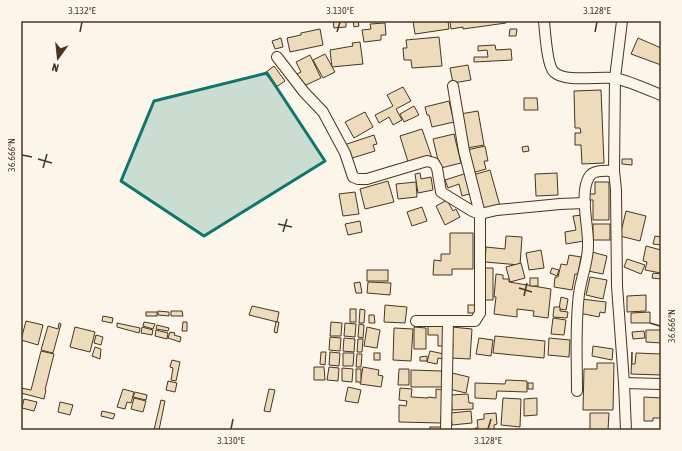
<svg xmlns="http://www.w3.org/2000/svg" width="682" height="451" viewBox="0 0 682 451" font-family="'Asap Condensed',sans-serif">
  <style>
    .building { fill: #ecdcbc; stroke: #4a3520 }
    .lines { fill: none; stroke-linecap: round; stroke-linejoin: round }
    .minor-casing { stroke: #4a3520; stroke-width: 12 }
    .minor { stroke: #fbf6e9; stroke-width: 10 }
    .marked { fill: #0f766e; fill-opacity: 0.2; stroke: #0f766e; stroke-width: 3; stroke-linejoin: round }
    .ticks { fill: none; stroke: #4a3520; stroke-width: 1.5 }
    .neatline { fill: none; stroke: #4a3520; stroke-width: 1.5 }
    .ticks-label { font-size: 10px; text-anchor: middle; fill: #4a3520 }
  </style>
  <rect width="100%" height="100%" fill="#fbf6e9"/>
  <g class="building">
    <path d="M333,21h17v1h-4v5l-12,1z"/>
    <path d="M353,21h5l1,5 -5,1z"/>
    <path d="M413,21h35l1,8 -34,5z"/>
    <path d="M450,21h55l1,2 -43,6v-2l-12,2z"/>
    <path d="M385,23l1,12h-5v5l-17,2 -2,-12 9,-1 -1,-5z"/>
    <path d="M320,29l3,16 -33,7 -3,-14 14,-3v-2z"/>
    <path d="M510,29h7l-1,7h-7z"/>
    <path d="M439,37l3,29 -30,2 -1,-8h-7l-1,-12h4l-1,-8z"/>
    <path d="M281,38l2,9 -8,2 -3,-8z"/>
    <path d="M638,38l23,10v17l-30,-11z"/>
    <path d="M360,42l3,22 -31,3 -2,-17 23,-4 -1,-3z"/>
    <path d="M495,45l1,5 15,-1 1,11 -38,2v-5h14l-1,-7 -9,1v-5z"/>
    <path d="M325,54l10,18 -12,6 -10,-18z"/>
    <path d="M310,55l11,23 -17,8 -7,-12 4,-2 -5,-10z"/>
    <path d="M468,65l3,15 -18,3 -3,-15z"/>
    <path d="M274,66l11,15 -9,6 -11,-14z"/>
    <path d="M403,87l8,14 -15,8 6,11 -9,5 -4,-8 -10,6 -4,-8 18,-9 -6,-11z"/>
    <path d="M601,90l3,73 -22,1 -1,-19h-6v-12h6l-1,-5h-5l-1,-37z"/>
    <path d="M524,98h13l1,12h-14z"/>
    <path d="M449,101l5,21 -22,5 -3,-12h-2l-2,-8z"/>
    <path d="M414,106l5,9 -15,7 -4,-8z"/>
    <path d="M478,111l6,34 -17,3 -7,-34z"/>
    <path d="M365,112l8,15 -19,11 -9,-16z"/>
    <path d="M422,129l10,29 -23,7 -9,-29z"/>
    <path d="M454,134l7,29 -20,5 -2,-8h-1l-5,-21z"/>
    <path d="M374,135l3,9 -4,1 2,6 -26,8 -5,-14z"/>
    <path d="M485,146l3,15h-4l2,8 -14,4 -5,-23z"/>
    <path d="M528,146l1,5 -6,1 -1,-5z"/>
    <path d="M622,159h10v6l-10,-1z"/>
    <path d="M490,170l10,36 -17,5 -10,-36z"/>
    <path d="M420,173l1,6 10,-2 2,13 -15,3 -3,-19z"/>
    <path d="M467,173l6,20 -11,3 -3,-12 -11,4 -3,-8z"/>
    <path d="M557,173l1,22 -22,1 -1,-22z"/>
    <path d="M388,181l6,21 -29,7 -5,-20z"/>
    <path d="M416,182l1,15 -19,2 -2,-15z"/>
    <path d="M595,182h14v38h-16v-20h-4v-6h6z"/>
    <path d="M355,192l4,22 -16,2 -4,-22z"/>
    <path d="M447,200l6,11 3,-2 4,8 -15,8 -9,-19z"/>
    <path d="M422,207l5,14 -15,5 -5,-14z"/>
    <path d="M626,211l20,5 -6,25 -20,-5z"/>
    <path d="M583,215l2,13h-3l2,13 -18,3 -1,-12 11,-2 -3,-14z"/>
    <path d="M360,221l2,11 -14,3 -3,-11z"/>
    <rect x="593" y="224" width="17" height="16"/>
    <path d="M450,233h23v36h-21v6h-19l1,-15 7,1v-7h9z"/>
    <path d="M506,236l16,1 -2,28 -35,-3 1,-15 19,2z"/>
    <path d="M655,236l6,1v8l-8,-1z"/>
    <path d="M646,246l15,4v23l-16,-3 2,-8 -4,-1z"/>
    <path d="M541,250l3,18 -15,2 -3,-17z"/>
    <path d="M592,252l15,4 -4,18 -15,-3z"/>
    <path d="M569,255l12,2 -3,17h-3l-3,16 -18,-3 1,-10h3l3,-13 6,1z"/>
    <path d="M627,259l18,6 -4,9 -17,-7z"/>
    <path d="M521,263l4,15 -15,4 -4,-15z"/>
    <path d="M483,268h10v32h-11z"/>
    <path d="M552,268l7,2 -2,6 -7,-3z"/>
    <rect x="367" y="270" width="21" height="11"/>
    <path d="M653,273l8,1v5l-9,-1z"/>
    <path d="M496,274l7,1v4h6v3l42,7 -3,29 -15,-2 1,-5 -17,-2v8l-23,-3 2,-17h-2z"/>
    <path d="M590,277l17,3 -4,19 -17,-4z"/>
    <rect x="530" y="278" width="8" height="8"/>
    <path d="M360,282l2,11h-6l-2,-10z"/>
    <path d="M368,282l23,1 -1,12 -23,-2z"/>
    <path d="M646,295v16l-19,1v-16z"/>
    <path d="M561,297l7,2 -2,11 -7,-1z"/>
    <path d="M581,299l25,3 -1,11 -5,-1 -1,5 -20,-4z"/>
    <path d="M385,305l22,2 -2,16 -21,-1z"/>
    <rect x="468" y="305" width="7" height="8"/>
    <path d="M252,306l27,6 -2,10 -28,-7z"/>
    <path d="M554,307h6v4l8,1 -1,6 -14,-1z"/>
    <rect x="350" y="309" width="6" height="13"/>
    <path d="M360,309l5,1 -1,13h-5z"/>
    <path d="M158,311l11,1v4l-11,-1z"/>
    <path d="M171,311h11l1,5h-12z"/>
    <rect x="146" y="312" width="11" height="4"/>
    <path d="M650,312v11h-19v-10z"/>
    <path d="M369,315h5l1,8h-6z"/>
    <path d="M103,316l10,2 -1,5 -10,-2z"/>
    <path d="M553,318l13,2 -2,15 -13,-1z"/>
    <path d="M26,321l17,4 -5,20 -17,-5z"/>
    <path d="M144,322l11,2 -2,5 -10,-3z"/>
    <path d="M183,322h4v9h-5z"/>
    <path d="M276,322h3l-2,11 -3,-1z"/>
    <path d="M331,322l11,1 -1,13h-11z"/>
    <path d="M59,323l2,1 -8,29 -12,-3 7,-24 10,3z"/>
    <path d="M117,323l23,5 -1,5 -22,-6z"/>
    <path d="M345,323l11,1 -1,13 -11,-1z"/>
    <path d="M359,324l5,1 -1,13 -5,-1z"/>
    <path d="M157,325l12,3 -1,3 -12,-2z"/>
    <path d="M428,325h18v21h-8v-11h-10z"/>
    <path d="M75,327l20,5 -5,20 -20,-5z"/>
    <path d="M142,327l11,3 -1,5 -11,-2z"/>
    <path d="M367,327l13,3 -3,18 -13,-2z"/>
    <path d="M414,327l12,1v21h-12z"/>
    <path d="M452,327l20,2 -2,30 -18,-1 1,-14h-2z"/>
    <path d="M394,328l19,1 -2,32 -18,-1z"/>
    <path d="M156,330l12,3 -1,6 -12,-3z"/>
    <path d="M646,330h15v13l-15,-1z"/>
    <path d="M644,331l1,7 -12,1 -1,-7z"/>
    <path d="M170,332l5,1 -1,2 7,2 -1,5 -12,-4z"/>
    <path d="M96,335l7,2 -2,8 -7,-2z"/>
    <path d="M495,336l50,5 -1,17 -51,-5z"/>
    <path d="M330,337l11,1 -1,13 -11,-1z"/>
    <path d="M344,338l11,1 -1,13 -11,-1z"/>
    <path d="M479,338l14,2 -2,16 -15,-2z"/>
    <path d="M549,338l21,2 -1,17 -21,-2z"/>
    <path d="M358,339h5l-1,13h-5z"/>
    <path d="M593,346l20,3 -1,11 -20,-4z"/>
    <path d="M95,347l6,2 -1,10 -8,-3z"/>
    <path d="M41,351l13,3 -9,36h1l-2,9 -23,-6v-5l10,2z"/>
    <path d="M430,351l14,3 -1,5 -5,-1 -1,6 -10,-2z"/>
    <path d="M321,352h5l-1,13 -5,-1z"/>
    <path d="M330,352l10,1 -1,13 -10,-1z"/>
    <path d="M632,352v12h3l1,-11 25,1v21l-30,-1z"/>
    <path d="M343,353h11l-1,13h-10z"/>
    <rect x="374" y="353" width="6" height="7"/>
    <path d="M357,354h5l-1,13h-5z"/>
    <path d="M427,356v5h-7v-4z"/>
    <path d="M172,360l8,2 -4,19 -5,-1 2,-12 -3,-1z"/>
    <path d="M597,363h17l-1,47h-30l1,-41h13z"/>
    <path d="M314,367h10l1,13h-11z"/>
    <path d="M329,367l10,1 -1,13 -11,-1z"/>
    <path d="M363,367l16,3 -1,5 5,1 -2,11 -21,-3z"/>
    <path d="M342,368l11,1 -1,13 -10,-1z"/>
    <rect x="356" y="369" width="5" height="13"/>
    <path d="M399,369h10v16h-11z"/>
    <path d="M411,370l31,1v16h-31z"/>
    <path d="M452,373l17,4 -3,16 -17,-4z"/>
    <path d="M506,380l21,1v11l-30,-1 -1,8 -21,-1v-15l30,1z"/>
    <path d="M168,381l9,2 -2,9 -9,-2z"/>
    <rect x="528" y="383" width="5" height="6"/>
    <path d="M348,387l13,3 -3,13 -13,-2z"/>
    <path d="M400,388l12,1 -1,8 17,1v-1l8,1v-9l7,1 -2,33 -42,-1v-17l7,1 1,-5 -8,-1z"/>
    <path d="M123,389l11,3 -3,11 -4,-1 -2,7 -8,-2z"/>
    <path d="M269,389l6,1 -5,22 -6,-1z"/>
    <path d="M135,392l12,3 -1,5 -13,-3z"/>
    <path d="M468,394l1,9h4v6l-21,1 -1,-15z"/>
    <path d="M644,397l17,1v20h-8v3h-9z"/>
    <path d="M134,398l12,3 -3,11 -12,-3z"/>
    <path d="M503,398l18,1 -1,28 -19,-2z"/>
    <path d="M537,398v17l-13,1v-17z"/>
    <path d="M24,399l13,3 -3,9 -12,-3z"/>
    <path d="M161,400l4,1 -6,29h-5z"/>
    <path d="M60,402l13,3 -3,10 -12,-3z"/>
    <path d="M102,411l13,3 -2,5 -12,-3z"/>
    <path d="M471,411l1,12 -20,2 -1,-12z"/>
    <path d="M496,413l1,11 -3,1v5h-18l-1,-2h3l-1,-8 7,-1v-5z"/>
    <path d="M590,413h19l-1,17h-18z"/>
    <rect x="430" y="427" width="13" height="3"/>
  </g>
  <g class="lines">
    <g class="minor-casing">
      <g id="minor">
        <path d="M544,21c1,10 3,45 10,51 11,11 45,4 60,6 12,2 35,12 47,17"/>
        <path d="M622,21l-7,57 -1,93 2,19 1,96 7,97 2,47"/>
        <path d="M277,57l27,35 19,20 22,41 8,24 5,2h9l60,-18 7,2 3,5 4,24 31,19 8,3 17,-4 63,-6 25,-1"/>
        <path d="M416,321h59l5,-8v-99l-16,-63 -11,-65"/>
        <path d="M624,383l37,1"/>
        <path d="M577,391c0,-32 -2,-65 2,-97 2,-16 9,-32 9,-48 1,-18 -9,-53 1,-69 4,-8 18,-6 25,-6"/>
        <path d="M446,430l2,-109"/>
      </g>
    </g>
    <use href="#minor" class="minor"/>
  </g>
  <path class="marked" d="M267,73l58,88 -121,75 -83,-55 33,-80z"/>
  <path class="ticks" d="M80,32l2,-10M337,32l3,-10M595,32l2,-10M22,155l10,2M38,159l14,4M43,168l4,-14M278,224l14,3M283,232l4,-13M519,288l13,4M524,296l3,-13M650,323l10,3M231,429l2,-10M488,429l3,-10"/>
  <rect width="682" height="451" fill="none" stroke="#fbf6e9" stroke-width="44"/>
  <g transform="translate(58 58) rotate(195)" stroke="#fbf6e9" stroke-width="3" paint-order="stroke">
  <path d="M0-3L7 15L0 10L-7 15Z" fill="#4a3520"/>
  <text y="-6" font-size="11" font-weight="bold" text-anchor="middle" fill="#4a3520">N</text>
  </g>
  <rect x="22" y="22" width="638" height="407" class="neatline"/>
  <g class="ticks-label">
    <text x="82" y="14">3.132°E</text>
    <text x="340" y="14">3.130°E</text>
    <text x="597" y="14">3.128°E</text>
    <text transform="translate(11 155) rotate(-90)" y="4">36.666°N</text>
    <text transform="translate(671 326) rotate(-90)" y="4">36.666°N</text>
    <text x="231" y="444">3.130°E</text>
    <text x="488" y="444">3.128°E</text>
  </g>
</svg>
